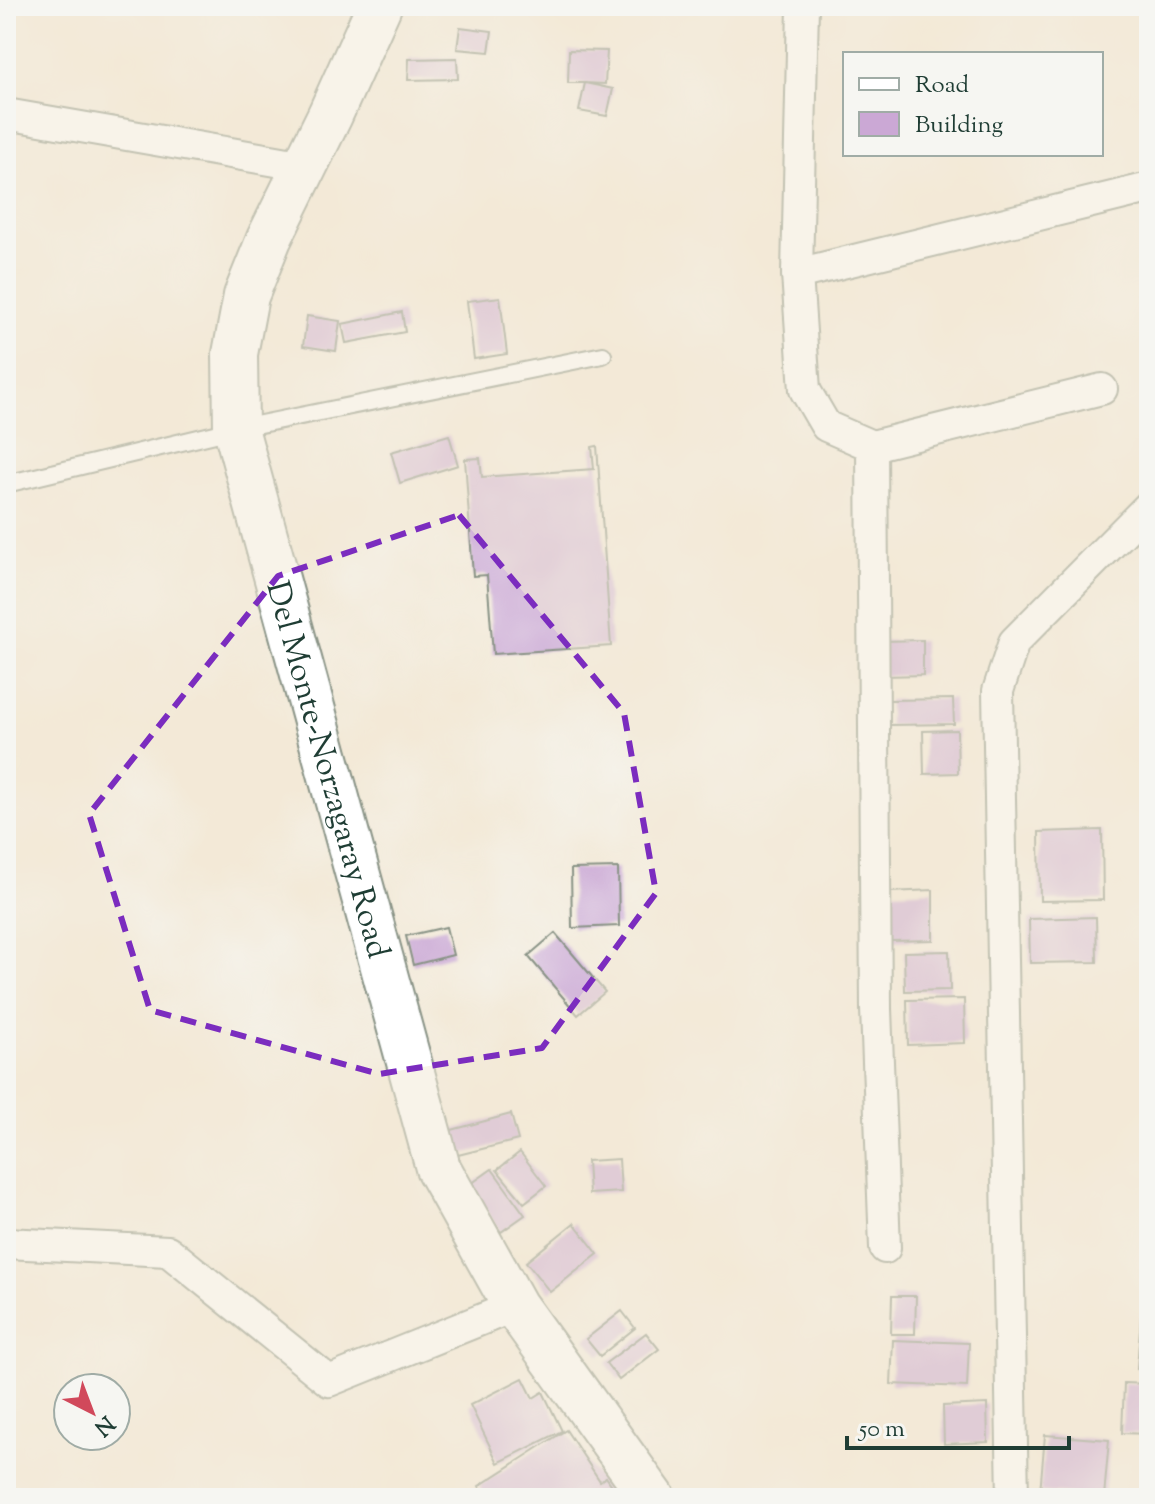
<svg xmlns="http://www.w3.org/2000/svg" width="1155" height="1504" viewBox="0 0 1155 1504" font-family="'Sorts Mill Goudy',serif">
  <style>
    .building { fill: #cba8d5 }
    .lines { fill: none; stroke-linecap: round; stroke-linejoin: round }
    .lane-casing { stroke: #899386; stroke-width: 20 }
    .street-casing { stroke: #899386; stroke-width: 34 }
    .primary-casing { stroke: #899386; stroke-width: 48 }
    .lane { stroke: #fff; stroke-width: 16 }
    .street { stroke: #fff; stroke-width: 30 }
    .primary { stroke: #fff; stroke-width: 44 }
    .marked { fill: none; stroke: #7b2cbf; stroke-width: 6; stroke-dasharray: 16 10; stroke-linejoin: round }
    .labels { text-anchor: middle; stroke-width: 8; stroke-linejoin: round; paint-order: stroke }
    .street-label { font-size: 32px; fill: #1f3d34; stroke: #f6f6f2 }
  </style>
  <rect width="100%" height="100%" fill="#f6f6f2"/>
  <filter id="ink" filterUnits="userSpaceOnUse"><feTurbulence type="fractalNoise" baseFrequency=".0125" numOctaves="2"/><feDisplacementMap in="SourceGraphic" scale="16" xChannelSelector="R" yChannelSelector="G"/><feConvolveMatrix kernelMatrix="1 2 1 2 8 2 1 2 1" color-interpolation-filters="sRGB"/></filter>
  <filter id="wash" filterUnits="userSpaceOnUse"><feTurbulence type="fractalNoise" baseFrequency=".006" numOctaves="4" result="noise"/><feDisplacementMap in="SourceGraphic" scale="32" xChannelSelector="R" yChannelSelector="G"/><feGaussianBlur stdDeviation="1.8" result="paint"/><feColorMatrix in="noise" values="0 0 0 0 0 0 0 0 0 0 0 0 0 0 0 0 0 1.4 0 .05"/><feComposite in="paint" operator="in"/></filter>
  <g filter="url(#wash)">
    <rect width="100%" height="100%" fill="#f3e9d7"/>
    <g id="blocks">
      <g class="building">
        <path d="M561,6h42v6l-42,1z"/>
        <path d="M460,27l32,4 -3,21 -32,-3z"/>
        <path d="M569,50l38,1 -2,33 -20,-1 28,6 -6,27 -28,-5 6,-28h-17z"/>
        <path d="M457,58l1,21 -50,1 1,-21z"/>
        <path d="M500,297l7,57 -33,5 -7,-58z"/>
        <path d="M402,312l3,20 -59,11 -4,-19z"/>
        <path d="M307,316l33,5 -4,30 -33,-5z"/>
        <path d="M449,435l9,30 -58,18 -9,-31z"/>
        <path d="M597,446l14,200 -118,8 -6,-79 -14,1 -8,-117 15,-1 2,19 112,-8 -2,-22z"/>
        <path d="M923,640v35l-39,1v-35z"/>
        <path d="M953,699l1,25 -65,1v-25z"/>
        <path d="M957,730l1,43 -34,1 -1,-43z"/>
        <path d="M1102,830l1,70 -63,1 -1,-69z"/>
        <path d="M618,868l1,58 -47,2 -1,-59z"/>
        <path d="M933,890v50l-42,1 -1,-49z"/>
        <path d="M1096,917l1,45 -67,1 -1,-44z"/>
        <path d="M446,927l7,28 -40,10 -7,-29z"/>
        <path d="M555,933l50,59 -27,23 -50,-59z"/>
        <path d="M949,951l1,39 -45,1 -1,-39z"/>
        <path d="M964,999l1,44 -57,2 -1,-45z"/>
        <path d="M511,1114l7,26 -64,16 -6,-25z"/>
        <path d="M520,1152l26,34 -22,17 -27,-33z"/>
        <path d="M619,1159l2,33 -32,2 -2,-33z"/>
        <path d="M492,1169l33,46 -24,17 -33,-46z"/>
        <path d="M574,1223l24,31 -48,38 -24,-30z"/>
        <path d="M892,1296h24l-1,38h-24z"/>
        <path d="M622,1311l13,17 -35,28 -14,-17z"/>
        <path d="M1141,1316l8,1v53l-12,-1z"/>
        <path d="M646,1333l13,16 -40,31 -13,-17z"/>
        <path d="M893,1340l76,3 -2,44 -76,-3z"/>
        <path d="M523,1378l10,20 10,-6 19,39 -64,32 -28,-58z"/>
        <path d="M1124,1383l25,1v50l-27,-1z"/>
        <path d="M987,1404l1,38 -44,2 -1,-38z"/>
        <path d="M566,1430l34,51 6,-4 9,13 -12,8h-117l-7,-12z"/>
        <path d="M1045,1435l64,5 -5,57 -64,-5z"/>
      </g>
    </g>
  </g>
  <g filter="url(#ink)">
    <use href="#blocks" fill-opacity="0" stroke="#899386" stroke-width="2"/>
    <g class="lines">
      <g class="lane-casing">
        <path id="lane" d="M6,484l230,-55 367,-74"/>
      </g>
      <g class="street-casing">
        <g id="street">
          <path d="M803,6l-6,268 8,116 21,36 46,20 230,-57"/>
          <path d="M6,114l299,52"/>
          <path d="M797,274l352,-86"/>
          <path d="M872,446l4,563 9,239"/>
          <path d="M6,1243l162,8 161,130 186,-75"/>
          <path d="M1013,1498l-15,-807 16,-49 135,-136"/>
        </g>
      </g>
      <g class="primary-casing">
        <g id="primary">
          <path id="s1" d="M379,6l-49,109 -61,124 -23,57 -11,58 1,75 202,739 77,138 138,192"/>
        </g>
      </g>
      <use href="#lane" class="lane"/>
      <use href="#street" class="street"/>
      <use href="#primary" class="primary"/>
    </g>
  </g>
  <path d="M0 0H1155V1504H0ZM459,515l165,198 32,180 -114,155 -163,26 -229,-64 -61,-196 189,-238z" fill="#f3e9d7" fill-opacity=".55" fill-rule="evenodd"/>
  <path class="marked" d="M459,515l165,198 32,180 -114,155 -163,26 -229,-64 -61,-196 189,-238z"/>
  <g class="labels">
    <g class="street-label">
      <text dy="11" stroke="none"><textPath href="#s1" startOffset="806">Del Monte-Norzagaray Road</textPath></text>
    </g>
  </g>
  <rect width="1155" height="1504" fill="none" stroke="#f6f6f2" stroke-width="32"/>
  <rect x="843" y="52" width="260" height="104" fill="#f6f6f2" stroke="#a0aca6" stroke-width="2"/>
  <rect x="859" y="78" width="40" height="12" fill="#ffffff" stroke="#a0aca6" stroke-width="2"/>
  <text x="915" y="92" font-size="24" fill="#1f3d34">Road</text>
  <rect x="859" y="112" width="40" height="24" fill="#cba8d5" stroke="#a0aca6" stroke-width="2"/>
  <text x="915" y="132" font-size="24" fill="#1f3d34">Building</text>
  <g transform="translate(92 1412) rotate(138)"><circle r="38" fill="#f6f6f2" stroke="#a0aca6" stroke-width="2"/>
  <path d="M0-6L14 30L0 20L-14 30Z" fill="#d1495b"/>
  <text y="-12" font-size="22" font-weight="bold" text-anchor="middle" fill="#1f3d34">N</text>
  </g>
  <path d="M847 1436v12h222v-12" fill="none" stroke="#1f3d34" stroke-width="4"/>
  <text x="859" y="1436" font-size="24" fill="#1f3d34" stroke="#f6f6f2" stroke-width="6" paint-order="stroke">50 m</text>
</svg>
